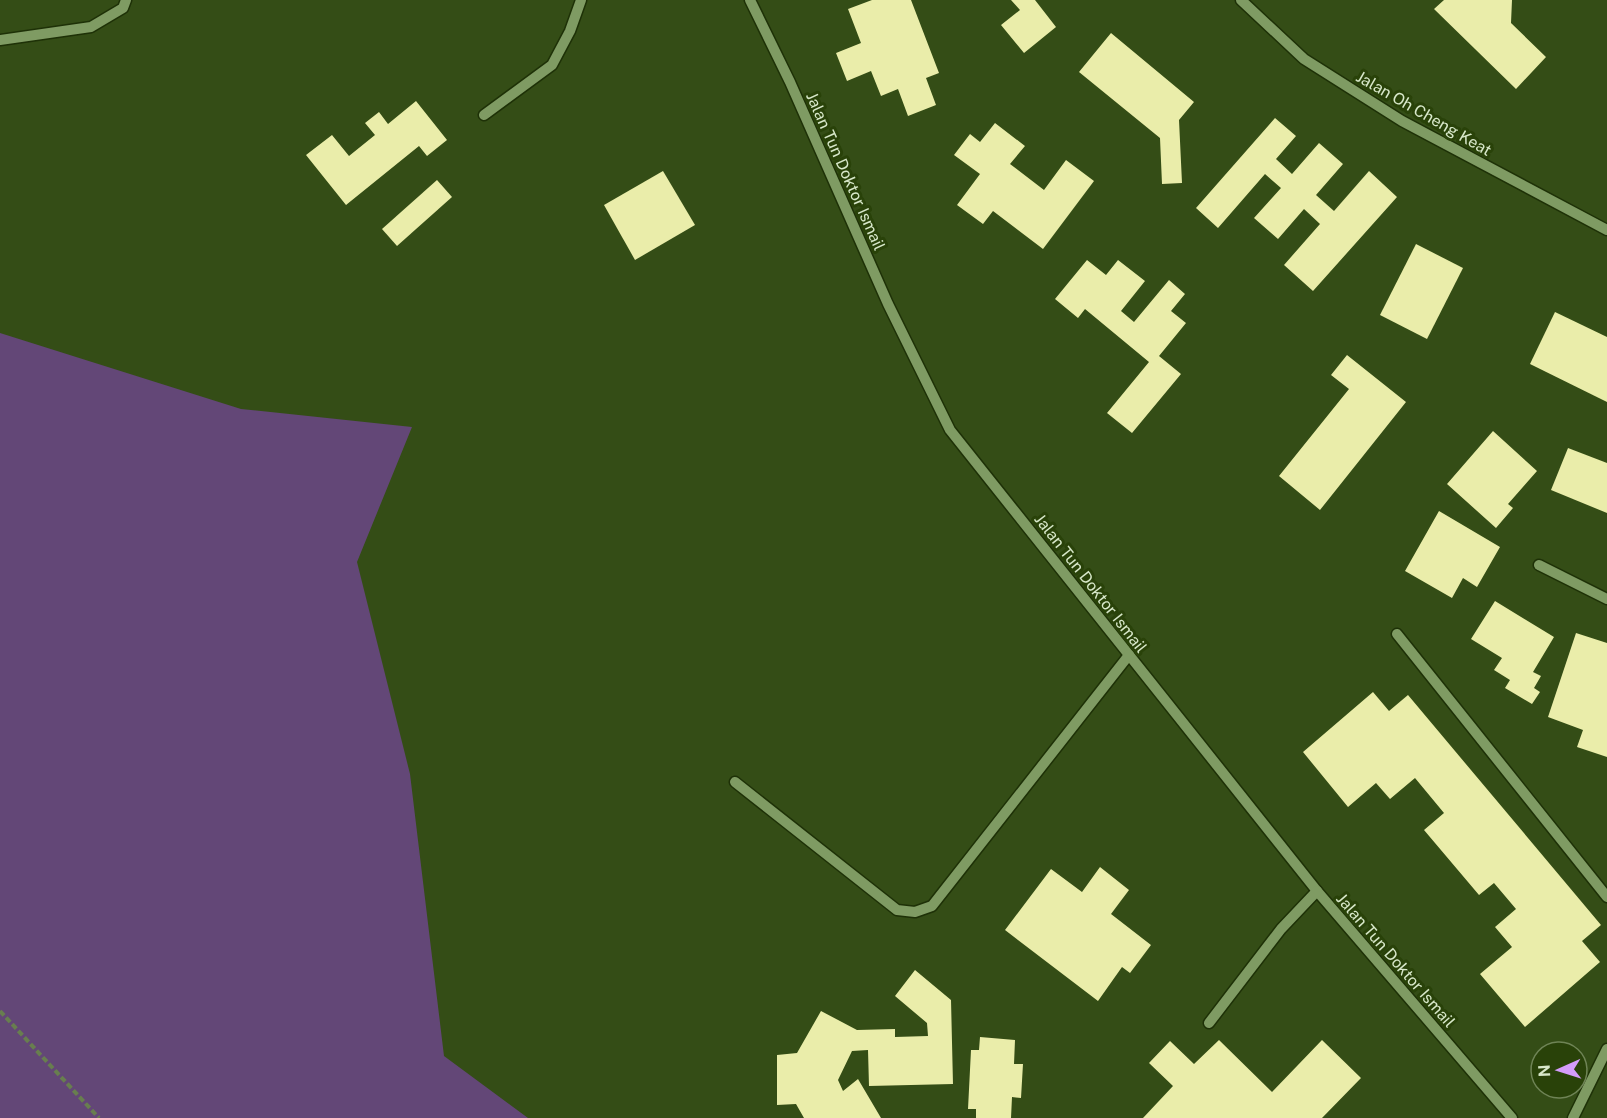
<svg xmlns="http://www.w3.org/2000/svg" width="1607" height="1118" viewBox="0 0 1607 1118" font-family="'Public Sans',sans-serif">
  <style>
    .green { fill: #634777 }
    .building { fill: #eaedaa }
    .lines { fill: none; stroke-linecap: round; stroke-linejoin: round }
    .minor-casing { stroke: #1e3107; stroke-width: 13 }
    .path { stroke: #687e4f; stroke-width: 4; stroke-dasharray: 6 3; stroke-linecap: butt }
    .minor { stroke: #7f9b63; stroke-width: 10 }
    .labels { text-anchor: middle; stroke-width: 6; stroke-linejoin: round; paint-order: stroke }
    .street-label { font-size: 16px; fill: #d8e8ca; stroke: #294209 }
  </style>
  <rect width="100%" height="100%" fill="#344d16"/>
  <path class="green" d="M0,333l241,76 171,18 -55,135 53,212 34,282 84,62h-528z"/>
  <g class="building">
    <path d="M872,0h39l28,73 -13,5 10,27 -28,11 -10,-27 -17,7 -10,-25 -24,10 -11,-28 25,-10 -13,-34z"/>
    <path d="M1011,0h24l21,27 -32,26 -23,-28 19,-15z"/>
    <path d="M1444,0h68l-1,23 35,34 -30,32 -82,-80z"/>
    <path d="M1111,33l83,69 -15,18 3,63 -20,1 -2,-46 -81,-66z"/>
    <path d="M416,101l31,39 -20,16 -8,-10 -73,59 -40,-50 26,-20 17,21 26,-21 -10,-12 14,-11 9,12z"/>
    <path d="M1275,118l21,18 -20,23 16,15 27,-31 24,21 -27,31 18,16 35,-40 28,26 -84,94 -29,-26 36,-41 -16,-15 -26,30 -24,-21 27,-30 -16,-14 -47,54 -22,-20z"/>
    <path d="M995,123l30,23 -15,18 34,26 22,-30 28,21 -51,68 -50,-38 -10,13 -26,-19 23,-31 -26,-19 16,-21 10,8z"/>
    <path d="M663,171l32,54 -60,35 -31,-55z"/>
    <path d="M437,180l15,17 -55,49 -15,-17z"/>
    <path d="M1416,244l47,24 -36,71 -47,-24z"/>
    <path d="M1087,260l19,15 12,-15 27,21 -24,30 13,11 35,-42 16,14 -14,17 15,12 -27,33 22,18 -49,59 -25,-20 42,-51 -64,-53 -7,9 -23,-19z"/>
    <path d="M1555,312l52,25v65l-77,-38z"/>
    <path d="M1347,355l59,47 -86,108 -41,-34 70,-87 -18,-14z"/>
    <path d="M1493,431l44,40 -29,33 5,4 -17,20 -49,-44z"/>
    <path d="M1568,448l39,15v50l-56,-23z"/>
    <path d="M1439,511l61,36 -23,40 -14,-9 -11,20 -47,-27z"/>
    <path d="M1495,601l59,36 -21,35 8,4 -7,12 6,4 -8,12 -27,-16 5,-8 -16,-10 8,-12 -31,-19z"/>
    <path d="M1576,633l31,10v114l-30,-10 6,-17 -35,-13z"/>
    <path d="M1373,692l16,19 19,-16 193,230 -19,16 18,21 -75,65 -45,-53 32,-27 -17,-20 21,-18 -22,-26 -15,12 -55,-65 20,-17 -29,-35 -25,21 -14,-16 -28,24 -45,-55z"/>
    <path d="M1100,867l29,23 -18,24 40,31 -21,28 -8,-6 -24,34 -93,-71 46,-61 31,23z"/>
    <path d="M915,970l36,30 2,84 -84,2 -1,-36 -16,1 -14,29 5,11 15,-12 23,39h-77l-8,-14 -19,1v-50l20,-2 24,-42 36,19 38,-1v8l33,-1 -1,-13 -32,-27z"/>
    <path d="M980,1037l35,3 -1,24h9l-2,34 -9,-1 -1,21h-35v-9h-8l3,-59h8z"/>
    <path d="M1219,1040l53,52 50,-52 39,38 -39,40h-179l30,-32 -24,-23 21,-22 24,23z"/>
  </g>
  <g class="lines">
    <g class="minor-casing">
      <g id="minor">
        <path d="M750,0l40,82 98,222 62,126 367,461 195,227"/>
        <path d="M1241,0l63,59 98,62 205,109"/>
        <path d="M0,40l91,-13 32,-19 3,-8"/>
        <path d="M484,115l68,-50 18,-34 11,-31"/>
        <path d="M1539,565l68,34"/>
        <path d="M1397,634l210,263"/>
        <path d="M735,782l162,128 18,2 17,-6 197,-251"/>
        <path d="M1209,1023l72,-94 36,-38"/>
        <path d="M1573,1118l34,-69"/>
      </g>
    </g>
    <path class="path" d="M0,1011l99,107"/>
    <use href="#minor" class="minor"/>
  </g>
  <g class="labels">
    <g class="street-label">
      <text transform="translate(1424 113) rotate(30)" y="6">Jalan Oh Cheng Keat</text>
      <text transform="translate(846 171) rotate(66)" y="6">Jalan Tun Doktor Ismail</text>
      <text transform="translate(1091 583) rotate(52)" y="6">Jalan Tun Doktor Ismail</text>
      <text transform="translate(1396 960) rotate(49)" y="6">Jalan Tun Doktor Ismail</text>
    </g>
  </g>
  <g transform="translate(1559 1070) rotate(267)"><circle r="28" fill="#294209" stroke="#6f8456" stroke-width="1.5"/>
  <path d="M0-4.5L10 22L0 15L-10 22Z" fill="#d49cfb"/>
  <text y="-9" font-size="16" font-weight="bold" text-anchor="middle" fill="#d8e8ca">N</text>
  </g>
</svg>
